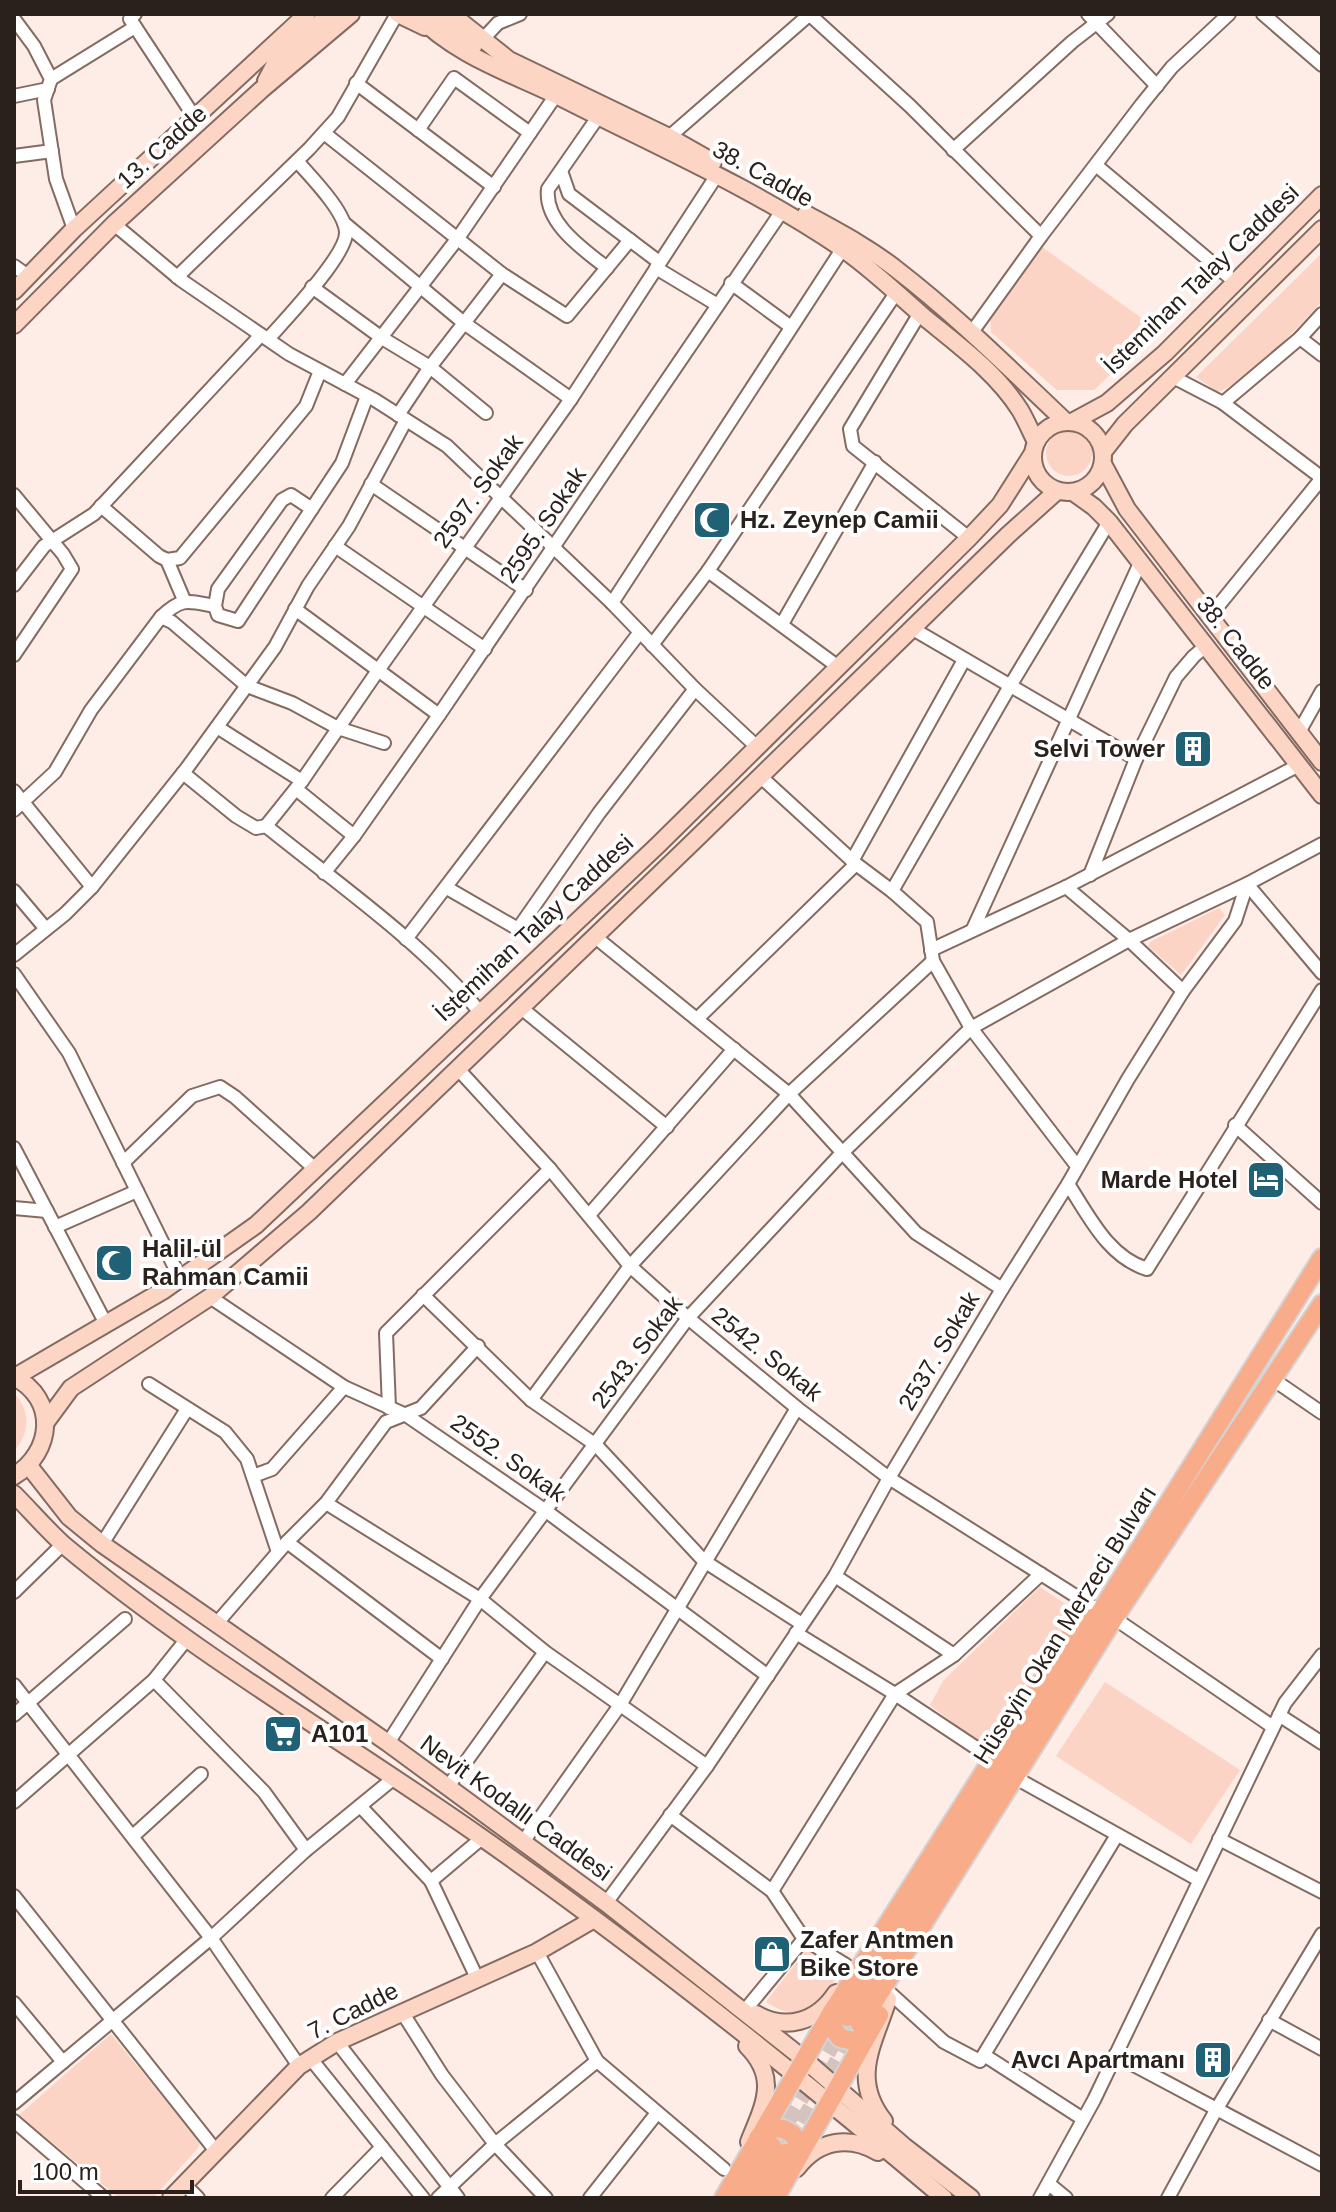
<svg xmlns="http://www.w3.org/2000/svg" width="1336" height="2212" viewBox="0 0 1336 2212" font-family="Arial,sans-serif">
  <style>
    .green { fill: #fcd4c5 }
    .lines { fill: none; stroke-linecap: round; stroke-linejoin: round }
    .primary-tunnel { stroke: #d4c3be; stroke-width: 18; stroke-dasharray: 18 9; stroke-linecap: butt }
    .street-casing { stroke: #846b61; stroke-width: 16 }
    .secondary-casing { stroke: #846b61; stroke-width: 20 }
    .primary-casing { stroke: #d4d2d2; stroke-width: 22 }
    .street { stroke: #fff; stroke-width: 12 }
    .secondary { stroke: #fcd5c4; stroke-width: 16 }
    .primary { stroke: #f9ac89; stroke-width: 18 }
    .labels { text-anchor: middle; stroke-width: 8; stroke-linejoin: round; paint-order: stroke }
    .street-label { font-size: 24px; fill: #2a201c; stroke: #fff }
    .poi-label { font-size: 24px; font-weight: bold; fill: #2a201c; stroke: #fff; text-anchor: start }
  </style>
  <rect width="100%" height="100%" fill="#feece6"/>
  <g class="green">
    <path d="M1042,247l115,82 -63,61h-37l-66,-58 -1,-15z"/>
    <path d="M1322,253v49c-27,27 -69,76 -104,90l-22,-15z"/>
    <circle cx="1069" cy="453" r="23"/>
    <path d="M1219,908l6,7 -44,60 -33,-29 2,-4z"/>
    <path d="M14,1393c17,18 16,40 0,58z"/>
    <path d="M1040,1587l30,20 -2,13 -80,118 -9,5 -49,-38 13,-24z"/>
    <path d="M1105,1682l135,88 -49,74 -135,-88z"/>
    <path d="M806,1950l34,23c-22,30 -35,54 -74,29z"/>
    <path d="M111,2034l89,108 -2,6 -45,50h-34l-100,-83z"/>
  </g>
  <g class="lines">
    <g class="primary-tunnel">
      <path d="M772,2146l72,-123"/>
      <path d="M789,2147l69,-120"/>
    </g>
    <g class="street-casing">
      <g id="street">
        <path d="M135,14l-5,5 65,99"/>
        <path d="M809,14l101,92 131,130"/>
        <path d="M1088,14l69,72"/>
        <path d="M1263,14l59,51"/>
        <path d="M14,19l20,27 17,33 -7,21 12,79 18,50"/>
        <path d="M484,38l14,-15 22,-9"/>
        <path d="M51,79l84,-52"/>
        <path d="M356,83l138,104"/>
        <path d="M14,96l34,-7"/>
        <path d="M598,117l-50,72c-4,34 35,60 59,79"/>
        <path d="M418,130l36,-52 76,55"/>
        <path d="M324,133l178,141 65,42 63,-76"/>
        <path d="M669,137l141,-123"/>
        <path d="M953,150l119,-108 36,-28"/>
        <path d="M14,156l38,-5"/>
        <path d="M1097,166l138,116"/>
        <path d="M561,171l8,23 90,68"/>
        <path d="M344,223l120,100 107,76"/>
        <path d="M114,224l67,56 108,74 86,46 72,46 165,157 83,86 61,57"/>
        <path d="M14,266l14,10"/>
        <path d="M656,268l60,36"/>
        <path d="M177,277l132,-128 29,-32 59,-103"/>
        <path d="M731,283l60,44"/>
        <path d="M312,287l70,51 48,29 56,46"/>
        <path d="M920,313l-70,116 3,17 116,92"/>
        <path d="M972,332l69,-96 101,-132 30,-37 57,-53"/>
        <path d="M1300,338l22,17"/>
        <path d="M268,339c17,-19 78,-83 78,-106 0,-21 -36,-57 -49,-72"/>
        <path d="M1173,377l50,26 99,75"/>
        <path d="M345,384l113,-146 98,-143"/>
        <path d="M1223,403l77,-65 22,-24"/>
        <path d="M398,415l32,-48 72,-93"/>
        <path d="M371,484l155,106"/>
        <path d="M14,495l49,59 9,15 -58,86"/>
        <path d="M101,506l58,50 8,4 13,-2 126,-152 14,-35"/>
        <path d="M312,509l-21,-14 -9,5 -64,89 -3,17 3,9 20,6 104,-158 25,-67"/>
        <path d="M335,546l150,103"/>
        <path d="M167,560l17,40"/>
        <path d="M708,571l129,95"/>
        <path d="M14,585l30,-39 50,-32 167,-179"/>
        <path d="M612,603l231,-355"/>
        <path d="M295,609l144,106 343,-504"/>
        <path d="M1210,616l112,-138"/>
        <path d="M161,617c21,-20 26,-16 54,-11"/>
        <path d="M782,624l93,-162"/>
        <path d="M913,629l223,130"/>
        <path d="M652,645l56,-74 188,-278"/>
        <path d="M217,727l85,54"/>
        <path d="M1299,732l23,-41"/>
        <path d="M183,773l53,43 20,12 10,-2c73,59 153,114 214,186"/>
        <path d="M761,777l95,87 36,27 35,31 6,39 38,67 106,138"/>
        <path d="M296,789l58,47"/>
        <path d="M14,791l78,96"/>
        <path d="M14,810l41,-38 36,-62 70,-93 11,5 75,64 45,17 46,25 46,15"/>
        <path d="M266,826l36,-45 77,-112 192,-270 146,-224"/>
        <path d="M852,861l112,-201"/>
        <path d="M324,873l30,-37 85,-121"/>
        <path d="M1090,875l46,-116 40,-82 18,-21 13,-11"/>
        <path d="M1066,887l63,53 54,51"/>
        <path d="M447,888l71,41 81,-116 96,-124"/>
        <path d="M14,891l32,38"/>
        <path d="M892,891l118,-205 99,-164"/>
        <path d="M973,929l168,-368"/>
        <path d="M594,936l195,158 127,139 86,56"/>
        <path d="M406,939l234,-307"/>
        <path d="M931,950l135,-63 233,-122"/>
        <path d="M14,955l51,-41 27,-27 95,-119 88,-121 33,-61 41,-60 57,-106"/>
        <path d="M14,974l55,79 111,225"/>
        <path d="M520,1007l147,120"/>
        <path d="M697,1019l159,-155"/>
        <path d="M458,1069l92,100 80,97 58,52 109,90 92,70 212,134"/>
        <path d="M1235,1125l87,78"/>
        <path d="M14,1148l92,176"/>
        <path d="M123,1163l69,-67 28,-9 15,10 79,71"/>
        <path d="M1068,1184c21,32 40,73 79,85l175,-279"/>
        <path d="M14,1208l33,3"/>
        <path d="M589,1215l145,-166"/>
        <path d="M55,1227l82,-36"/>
        <path d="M423,1295l108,105 65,45 108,116 98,63"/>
        <path d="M210,1297l134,90 62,28 140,96 222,165"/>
        <path d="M1274,1380l48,33"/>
        <path d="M149,1384l76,48 22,27 31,93"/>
        <path d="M531,1400l99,-134 159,-172 144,-133"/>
        <path d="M389,1408l-3,-75 164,-164"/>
        <path d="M253,1476l19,-7 72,-82"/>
        <path d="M326,1503l154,96 65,53 162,114"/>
        <path d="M287,1542l155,117"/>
        <path d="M102,1544l85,-135"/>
        <path d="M835,1576l119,79"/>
        <path d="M14,1592l49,-48"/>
        <path d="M1114,1618l159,109"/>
        <path d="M217,1623l70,-81 39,-39 60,-81 35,-14 57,-62"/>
        <path d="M796,1633l99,61 98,65"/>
        <path d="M154,1680l110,112 42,58"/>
        <path d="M14,1685l197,253 88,128"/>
        <path d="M14,1715l111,-96"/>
        <path d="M1279,1715l43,28"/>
        <path d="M388,1743l92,-144 208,-281 153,-164 130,-126 158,-88 118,-56 75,89"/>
        <path d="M1023,1782l176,98"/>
        <path d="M447,1788l98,-136"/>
        <path d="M14,1802l140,-122 32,-40"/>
        <path d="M360,1806l71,75 46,97"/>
        <path d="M670,1815l102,76 32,48 42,26"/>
        <path d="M133,1836l68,-62"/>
        <path d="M1219,1839l103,53"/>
        <path d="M523,1842l97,-137 177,-297"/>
        <path d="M431,1881l51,-43"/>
        <path d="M772,1891l123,-197 59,-39 87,-81"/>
        <path d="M14,1896l202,255"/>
        <path d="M606,1903l101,-137 128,-190 54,-98 113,-189 66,-105 60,-105 55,-88 52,-70 12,-37 75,-40"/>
        <path d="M537,1952l60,109 127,108"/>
        <path d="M891,1994l53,48 36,19 137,-226"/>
        <path d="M14,2003l49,59"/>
        <path d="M746,2009l58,-70"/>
        <path d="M402,2012l40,63 53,69 51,54"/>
        <path d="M1269,2020l53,29"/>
        <path d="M337,2042l121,156"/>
        <path d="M984,2055l99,64"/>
        <path d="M1115,2055l207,110"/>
        <path d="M311,2059l112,139"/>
        <path d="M14,2103l197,-165 95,-88 88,-72"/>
        <path d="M14,2121l90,77"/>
        <path d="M1049,2184l17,14"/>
        <path d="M185,2185l13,13"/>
        <path d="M332,2198l50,-51"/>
        <path d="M438,2198l57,-54 102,-83"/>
        <path d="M590,2198l67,-85"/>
        <path d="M1040,2198l54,-98 191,-397 37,-48"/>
        <path d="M1168,2198l48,-88 106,-176"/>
      </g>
    </g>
    <g class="secondary-casing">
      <g id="secondary">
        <path d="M398,14l27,13"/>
        <path d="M416,14c40,42 95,59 146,84 94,48 191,90 278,149 30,20 57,47 84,70 33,27 73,56 96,93 6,10 11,22 16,32"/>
        <path d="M435,14l39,31"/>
        <path d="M451,14l58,46 160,77 44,25"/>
        <path d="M266,81l10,-19 54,-48"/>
        <path d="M806,214c31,17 62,33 90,55 61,47 115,101 170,153"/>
        <path d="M14,291l60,-62 233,-215"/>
        <path d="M14,325l100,-101 147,-134 90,-76"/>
        <circle cx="1068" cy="457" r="35"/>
        <path d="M1072,422l35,-19 58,-50 157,-158"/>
        <path d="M1103,452l22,-28 197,-195"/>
        <path d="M1103,464l24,45 195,253"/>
        <path d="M1073,492l21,15 15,15 213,273"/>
        <path d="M14,1377c44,22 39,75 0,99"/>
        <path d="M15,1377l149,-87 92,-65 402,-380 311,-307 31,-33 33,-52"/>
        <path d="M46,1422l25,-34 139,-91 99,-85 385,-371 314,-306 49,-44"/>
        <path d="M29,1466l40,51 33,27 286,199 218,160 199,157 100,87 66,51"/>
        <path d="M14,1494c17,17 33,36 51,52 131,109 278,194 416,291 161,113 314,235 463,361"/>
        <path d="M756,2014c30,17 61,8 80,-21"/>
        <path d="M747,2046c33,33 16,60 2,96"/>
        <path d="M884,2121c-34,-43 -10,-77 4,-122"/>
        <path d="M797,2168c21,-28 52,-33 81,-16"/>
        <path d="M171,2198l128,-132 38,-24 200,-90 57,-33"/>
      </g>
    </g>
    <g class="primary-casing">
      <g id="primary">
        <path d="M832,2012l-1,13 9,13 14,3 13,-6"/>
        <path d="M847,2017l475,-759"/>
        <path d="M860,2024l254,-406 208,-314"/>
        <path d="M758,2138c11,-13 27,-13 38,0l2,16"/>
        <path d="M724,2198l108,-186 240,-378 20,-16"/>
        <path d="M742,2198l30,-52"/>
        <path d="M759,2198l26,-45"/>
        <path d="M775,2198l104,-183"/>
      </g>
    </g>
    <use href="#street" class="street"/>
    <use href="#secondary" class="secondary"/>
    <use href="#primary" class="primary"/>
  </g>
  <defs>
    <g id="mosque-square" transform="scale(2)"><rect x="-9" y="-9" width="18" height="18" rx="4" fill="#206175" stroke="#fff"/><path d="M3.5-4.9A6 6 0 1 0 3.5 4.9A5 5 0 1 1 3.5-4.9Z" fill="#fff"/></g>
    <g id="building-square" transform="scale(2)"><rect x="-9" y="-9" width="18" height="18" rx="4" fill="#206175" stroke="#fff"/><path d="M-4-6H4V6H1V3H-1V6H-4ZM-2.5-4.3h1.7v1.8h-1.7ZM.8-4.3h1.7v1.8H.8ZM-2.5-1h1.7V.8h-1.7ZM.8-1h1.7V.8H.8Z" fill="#fff"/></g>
    <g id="hotel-square" transform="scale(2)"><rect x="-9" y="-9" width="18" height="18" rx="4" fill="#206175" stroke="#fff"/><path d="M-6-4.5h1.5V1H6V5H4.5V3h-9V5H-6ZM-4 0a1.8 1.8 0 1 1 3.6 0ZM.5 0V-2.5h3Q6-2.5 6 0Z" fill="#fff"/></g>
    <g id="supermarket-square" transform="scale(2)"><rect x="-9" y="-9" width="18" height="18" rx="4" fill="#206175" stroke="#fff"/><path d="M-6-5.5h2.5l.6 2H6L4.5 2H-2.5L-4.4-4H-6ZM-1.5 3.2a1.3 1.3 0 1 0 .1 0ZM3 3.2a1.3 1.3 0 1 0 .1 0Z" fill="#fff"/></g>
    <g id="shop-square" transform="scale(2)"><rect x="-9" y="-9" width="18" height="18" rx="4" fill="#206175" stroke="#fff"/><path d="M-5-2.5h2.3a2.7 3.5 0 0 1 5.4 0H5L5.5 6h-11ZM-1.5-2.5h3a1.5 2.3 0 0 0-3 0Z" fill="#fff"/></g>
  </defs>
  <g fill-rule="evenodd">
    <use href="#mosque-square" x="712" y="520"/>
    <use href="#building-square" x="1193" y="749"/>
    <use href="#hotel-square" x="1266" y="1180"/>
    <use href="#mosque-square" x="114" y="1263"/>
    <use href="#supermarket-square" x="283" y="1734"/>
    <use href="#shop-square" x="772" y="1954"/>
    <use href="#building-square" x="1213" y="2060"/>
  </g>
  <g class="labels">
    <g class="street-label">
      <text transform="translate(162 147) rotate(-42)" y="8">13. Cadde</text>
      <text transform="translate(763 174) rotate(29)" y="8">38. Cadde</text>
      <text transform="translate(1201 279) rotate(-44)" y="8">İstemihan Talay Caddesi</text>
      <text transform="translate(478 491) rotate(-54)" y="8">2597. Sokak</text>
      <text transform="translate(543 525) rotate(-56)" y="8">2595. Sokak</text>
      <text transform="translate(1236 643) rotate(52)" y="8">38. Cadde</text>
      <text transform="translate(534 928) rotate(-43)" y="8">İstemihan Talay Caddesi</text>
      <text transform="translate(939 1351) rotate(-59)" y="8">2537. Sokak</text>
      <text transform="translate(637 1352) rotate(-53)" y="8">2543. Sokak</text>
      <text transform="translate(767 1354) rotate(39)" y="8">2542. Sokak</text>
      <text transform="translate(508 1458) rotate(35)" y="8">2552. Sokak</text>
      <text transform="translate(1065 1625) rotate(-58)" y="8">Hüseyin Okan Merzeci Bulvarı</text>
      <text transform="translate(516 1808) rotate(36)" y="8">Nevit Kodallı Caddesi</text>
      <text transform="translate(353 2011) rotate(-27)" y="8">7. Cadde</text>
    </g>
    <g class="poi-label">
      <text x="740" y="528">Hz. Zeynep Camii</text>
      <text x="1165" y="757" text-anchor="end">Selvi Tower</text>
      <text x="1238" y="1188" text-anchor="end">Marde Hotel</text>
      <text x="142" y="1257">Halil-ül<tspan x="142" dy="28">Rahman Camii</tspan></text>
      <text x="311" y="1742">A101</text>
      <text x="800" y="1948">Zafer Antmen<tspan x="800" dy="28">Bike Store</tspan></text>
      <text x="1185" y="2068" text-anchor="end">Avcı Apartmanı</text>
    </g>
  </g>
  <rect width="1336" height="2212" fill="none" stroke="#2a201c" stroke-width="32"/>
  <path d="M20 2180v12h172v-12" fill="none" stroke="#2a201c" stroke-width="4"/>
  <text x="32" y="2180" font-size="24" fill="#2a201c" stroke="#ffffff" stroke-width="6" paint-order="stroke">100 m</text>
</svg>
